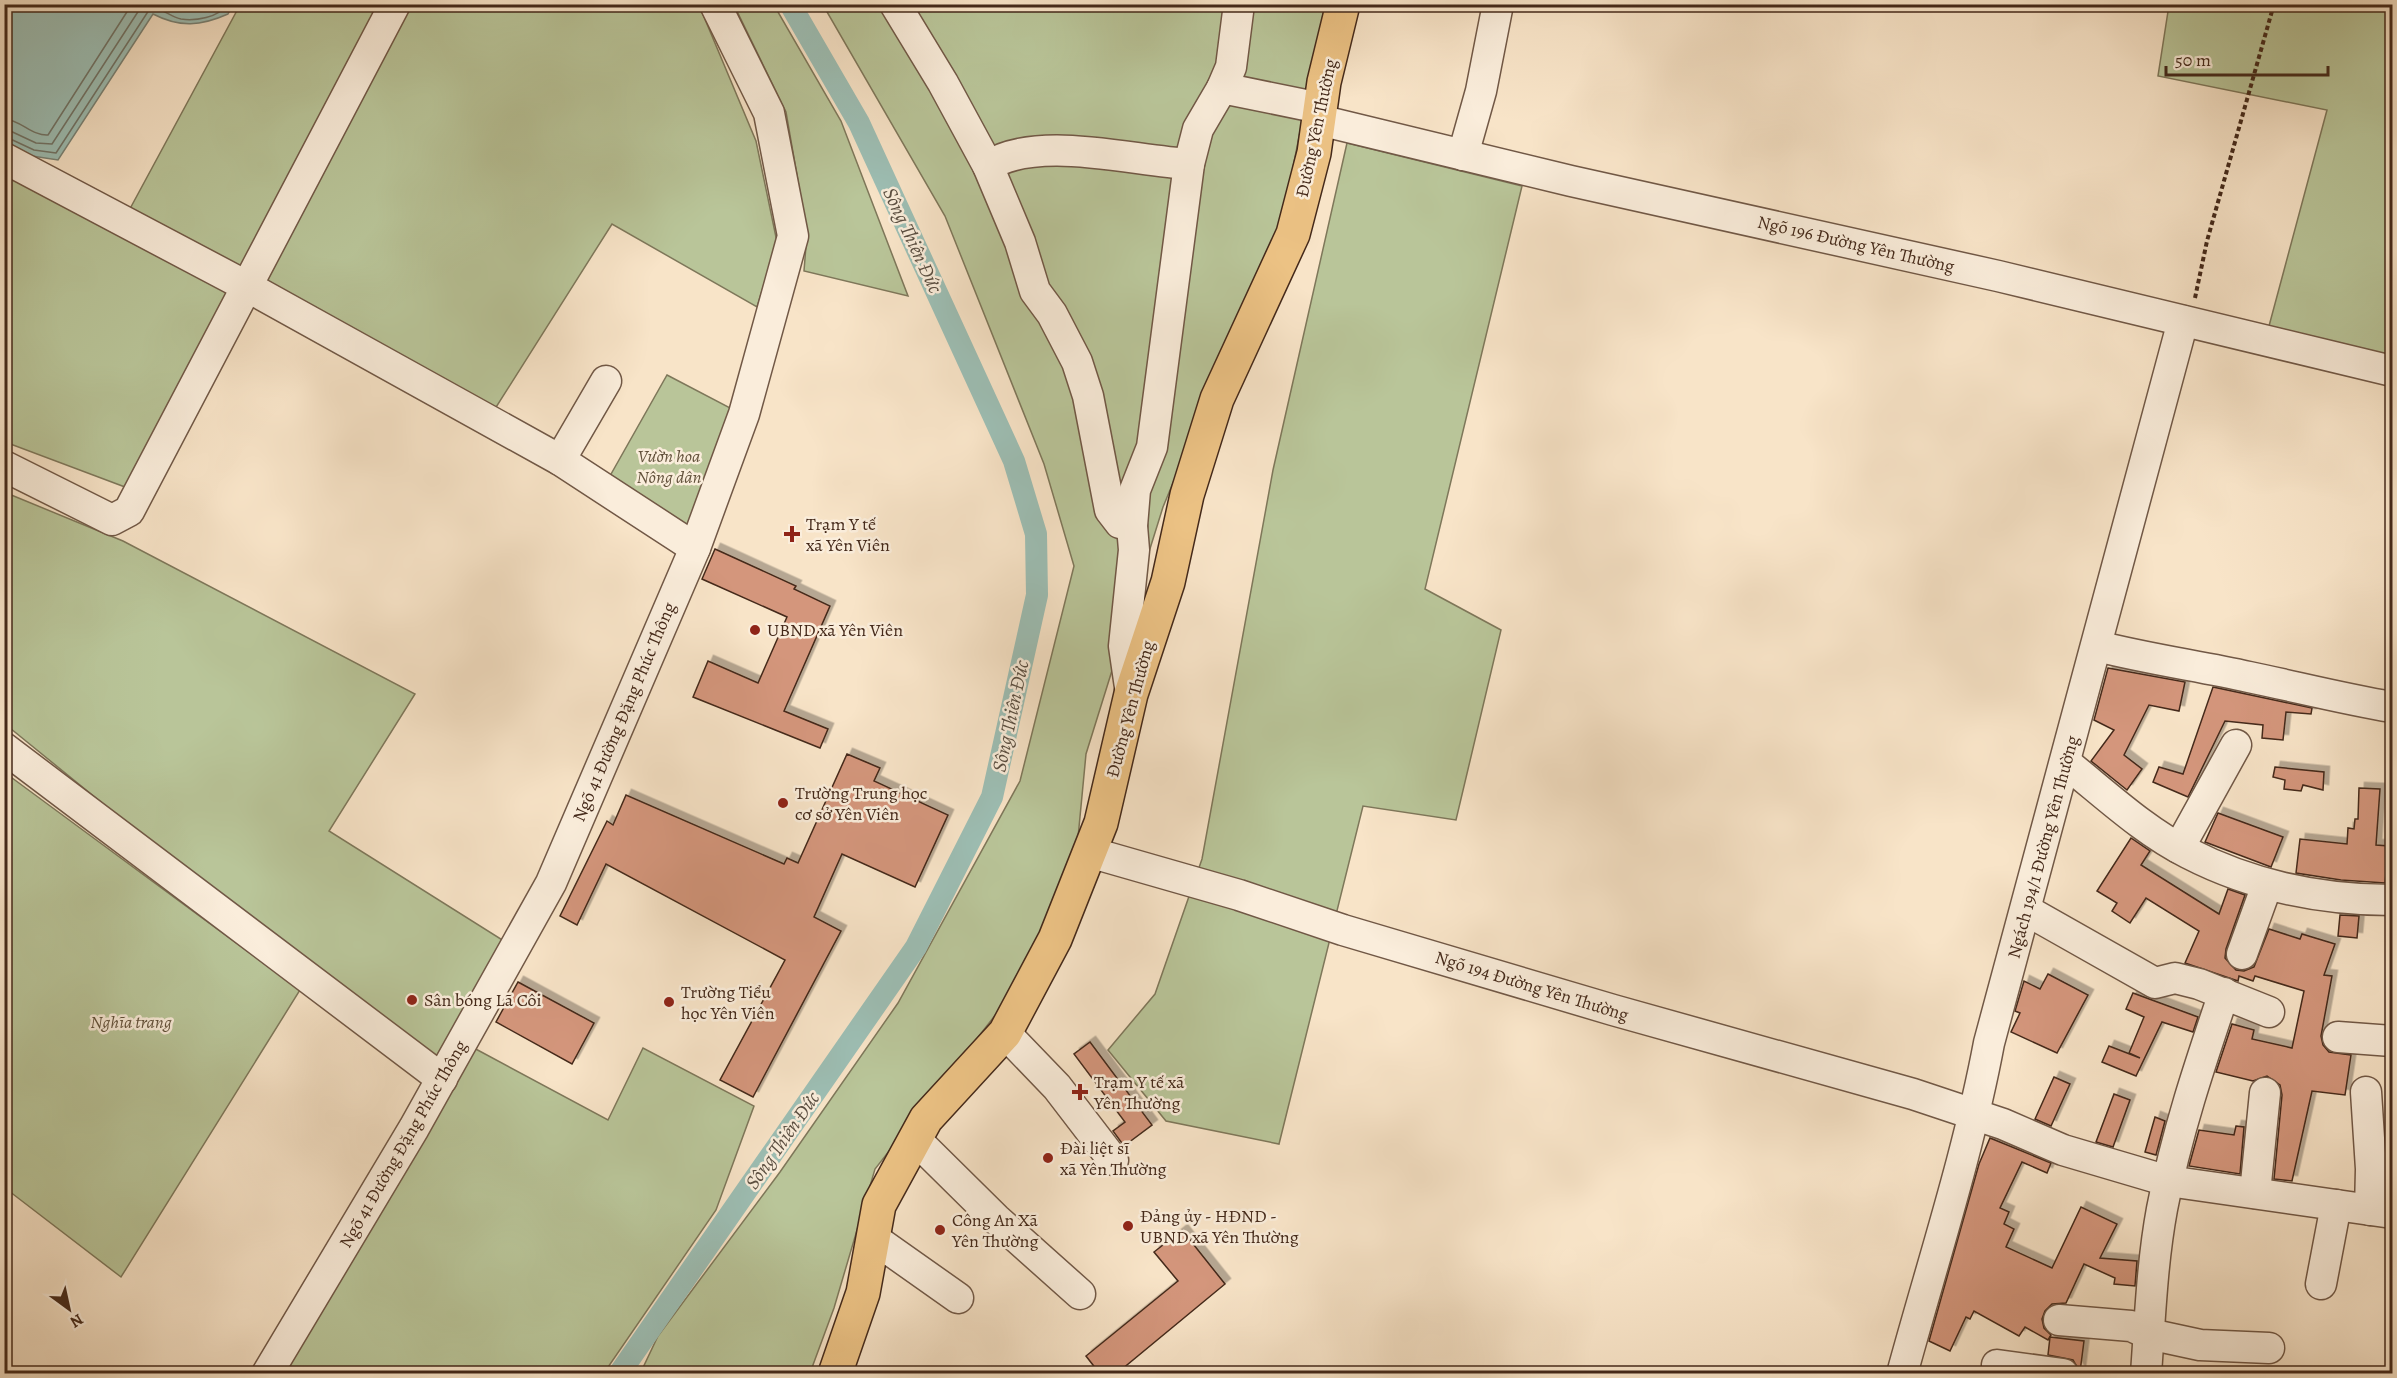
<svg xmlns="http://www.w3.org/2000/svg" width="2397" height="1378" viewBox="0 0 2397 1378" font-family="Alegreya,serif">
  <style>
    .green { fill: #b9c599; stroke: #7e775a; stroke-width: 1.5 }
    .water { fill: #9dbfb5; stroke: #798377; stroke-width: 1.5 }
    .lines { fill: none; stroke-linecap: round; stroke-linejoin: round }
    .shore { stroke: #707468; stroke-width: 1.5 }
    .canal { stroke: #9dbfb5; stroke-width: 22 }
    .building { fill: #d4967b; stroke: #44291a; stroke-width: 1.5; filter: url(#shadow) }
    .minor-casing { stroke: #715846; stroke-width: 33 }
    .major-casing { stroke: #44291a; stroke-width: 36 }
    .path { stroke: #44291a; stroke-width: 4; stroke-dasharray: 4.5 3; stroke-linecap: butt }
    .minor { stroke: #faeddb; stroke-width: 30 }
    .major { stroke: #ecc284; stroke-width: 33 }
    .poi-dot { fill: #8f2418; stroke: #faeddb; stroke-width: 2 }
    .labels { text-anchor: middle; stroke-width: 5; stroke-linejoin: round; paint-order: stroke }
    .street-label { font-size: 18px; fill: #44291a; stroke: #faeddb }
    .park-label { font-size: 18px; font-style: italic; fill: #61503a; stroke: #faeddb }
    .poi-label { font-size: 18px; fill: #44291a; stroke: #faeddb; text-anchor: start }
    .water-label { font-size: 20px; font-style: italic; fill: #5a4e41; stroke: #faeddb }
  </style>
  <defs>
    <filter id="shadow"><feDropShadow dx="5.5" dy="-5.5" stdDeviation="0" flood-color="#0004"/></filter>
  </defs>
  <rect width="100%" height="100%" fill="#f8e4c8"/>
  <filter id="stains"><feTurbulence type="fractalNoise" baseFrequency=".00333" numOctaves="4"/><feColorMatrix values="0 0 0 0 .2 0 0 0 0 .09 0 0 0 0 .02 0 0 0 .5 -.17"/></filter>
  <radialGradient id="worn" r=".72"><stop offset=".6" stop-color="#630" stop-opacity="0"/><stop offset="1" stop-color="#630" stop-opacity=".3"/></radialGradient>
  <g class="green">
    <path d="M240,5h459l57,136 21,101 -20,65 -145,-83 -119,188 -231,-131 66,-178 -203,384 -120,-45 -1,-277 115,64z"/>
    <path d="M734,5h40l67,116 67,175 -104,-25 3,-38 -21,-121z"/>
    <path d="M823,5h502l-42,213 -120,289 -77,247 -9,94 -59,138 -143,183 -41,139 -24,65 -170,1 18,-38 122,-164 118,-169 122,-222 54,-215 -30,-102 -99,-248z"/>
    <path d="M2169,5h223v351l-123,-30 58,-216 -169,-34z"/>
    <path d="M1347,143l175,43 -97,403 76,41 -45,190 -93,-14 -84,338 -113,-23 -58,-71 47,-56 47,-135 71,-389z"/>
    <path d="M667,375l69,36 -44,130 -86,-58z"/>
    <path d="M4,492l119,49 292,153 -86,137 175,110 -69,118 -171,-124 -259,-211z"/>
    <path d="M4,772l296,218 -179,287 -116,-89z"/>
    <path d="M472,1047l136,73 35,-72 111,58 -38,104 -112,163 -321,1z"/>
  </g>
  <path class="water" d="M5,5h228l-5,9c-27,12 -48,14 -75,0l-95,146 -26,-4 -27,-15z"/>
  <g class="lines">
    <g class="shore">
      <path d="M4,119c17,1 28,17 44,16l84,-131"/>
      <path d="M4,128l32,15 16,1 91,-140"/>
      <path d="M4,136l30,14 22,3 93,-143c10,-5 21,7 32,9 13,2 39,-1 45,-15"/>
    </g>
    <path class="canal" d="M619,1374l297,-427 76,-150 45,-202 -1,-61 -22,-73 -155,-338 -69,-119"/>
  </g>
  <g class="building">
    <path d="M715,549l81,37 -2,3 36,17 -46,105 44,18 -8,19 -127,-51 15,-36 50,22 29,-66 -85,-38z"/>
    <path d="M2108,668l77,14 -6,29 -30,-6 -25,50 18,14 -15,21 -36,-29 23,-31 -20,-10z"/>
    <path d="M2213,687l99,21 -1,6 -25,-2 -3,28 -21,-2 1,-13 -38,-4 -37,76 -35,-15 6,-15 24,7z"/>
    <path d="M847,754l33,14 -6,13 74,34 -33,72 -73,-33 -28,63 27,14 -88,166 -33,-17 65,-120 -179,-96 -29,61 -17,-9 47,-95 6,4 13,-30 158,69 3,-6 11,5z"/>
    <path d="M2275,767l49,5 -1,18 -20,-5 -2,6 -17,-2 1,-9 -12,-3z"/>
    <path d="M2359,788l21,1 -4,56 13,1 -4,37 -44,-3 -45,-7 4,-34 47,5 1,-16 6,1 1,-10h3z"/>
    <path d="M2218,813l65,24 -12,30 -66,-25z"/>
    <path d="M2131,838l19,13 -9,14 78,49 9,-25 17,6 -19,54 -1,9 11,12 8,1 10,-4 15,-38 31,10 2,-5 33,10 -11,31 8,1 -11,60 2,9 6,7 22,3 -6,40 -33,-4 -20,90 -18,-2 8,-84 -2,-10 -13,-9 -14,5 -37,-9 16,-48 22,6 -2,9 40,9 12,-57 -49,-15 -2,5 -14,-5 -1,5 -53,-18 14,-32 -53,-33 -16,25 -18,-12 5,-8 -20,-12z"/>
    <path d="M2340,915l19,1 -2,22 -19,-2z"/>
    <path d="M2048,974l40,21 -31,58 -46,-21 9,-19 -5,-2 9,-30 16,8z"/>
    <path d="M518,982l76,41 -22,41 -76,-42z"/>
    <path d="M2133,993l65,24 -5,15 -31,-10 -26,54 -34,-14 7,-16 31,12 -11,-5 15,-36 -18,-8z"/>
    <path d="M1090,1042l62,83 -28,21 -11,-15 12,-9 -51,-68z"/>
    <path d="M2054,1077l16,7 -19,42 -16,-7z"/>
    <path d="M2114,1094l16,6 -17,47 -17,-5z"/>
    <path d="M2155,1117l10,4 -9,34 -11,-3z"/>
    <path d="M2236,1126l8,1 -4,47 -51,-8 10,-36 35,5z"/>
    <path d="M1990,1138l61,25 -4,10 -25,-11 -22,46 9,4 -5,12 10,5 -8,18 46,21 29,-61 36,17 -17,34 37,3 -2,25 -21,-2 1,-6 -31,-14 -18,39 -14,1 -7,7 -3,8 2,9 7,7 -3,5 -23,-13 -6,9 -45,-25 -4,8 -4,-2 -16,34 -21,-10 50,-177z"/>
    <path d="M1182,1230l43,54 -109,90h-16l-14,-18 92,-75 -24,-29z"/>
    <path d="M2050,1337l34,4 -4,31 -7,-12 -25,-5z"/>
  </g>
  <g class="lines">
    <g class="minor-casing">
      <g id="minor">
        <path d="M895,4l48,79 45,83 32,76 15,49 17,23 25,48 11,34 22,114 10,13 12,3"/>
        <path d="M1222,88l9,-21 8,-63"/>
        <path d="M1319,120l252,61 427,95 394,95"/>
        <path d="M1463,155l18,-64 17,-87"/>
        <path d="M4,158l244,129 312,173 135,88"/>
        <path d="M988,166c50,-32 144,-5 201,-2"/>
        <path d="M560,460l46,-79"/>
        <path d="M4,466l108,54 17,-9 266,-507"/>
        <path d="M2097,646c51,13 102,20 152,31 48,10 95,22 143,30"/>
        <path d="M1131,694l-7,-48 10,-96 -2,-24 3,-36 17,-43 37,-283 9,-35 24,-41 98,20"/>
        <path d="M4,748l438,331"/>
        <path d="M2066,763c39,31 78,68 122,90 64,33 133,47 204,47"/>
        <path d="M2179,848l57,-103"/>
        <path d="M1089,852l150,43 104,35 270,80 300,84 90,30 60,26 105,31 224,32"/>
        <path d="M2026,910l129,73 20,-5 24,6 70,28"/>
        <path d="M2242,954l25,-69"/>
        <path d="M1005,1033l52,54 56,73"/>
        <path d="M2338,1037l54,4"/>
        <path d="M2366,1092l5,77 -1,41"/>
        <path d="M915,1139l81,80 84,75"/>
        <path d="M2255,1193l10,-100"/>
        <path d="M873,1238l85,60"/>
        <path d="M2321,1284l15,-79"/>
        <path d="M2059,1320l72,6 18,8 51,11 69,3"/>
        <path d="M1997,1365l66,9"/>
        <path d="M267,1374l147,-246 137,-245 144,-335 49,-134 49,-178 -24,-123 -54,-109"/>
        <path d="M1902,1374c30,-110 66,-219 87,-331l194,-722"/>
        <path d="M2146,1374c4,-55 6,-111 16,-165 14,-74 38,-145 62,-216"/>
      </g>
    </g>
    <g class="major-casing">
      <path id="major" d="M835,1374l28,-81 16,-88 47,-86 79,-86 50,-94 46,-116 30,-129 37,-112 19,-87 30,-96 76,-165 21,-81 10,-71 19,-78"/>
    </g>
    <path class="path" d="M2195,298l12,-57 67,-237"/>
    <use href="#minor" class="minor"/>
    <use href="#major" class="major"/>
  </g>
  <g class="poi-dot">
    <path d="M789 525h6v6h6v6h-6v6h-6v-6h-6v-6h6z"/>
    <circle cx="755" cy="630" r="6"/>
    <circle cx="783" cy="803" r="6"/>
    <circle cx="412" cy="1000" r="6"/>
    <circle cx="669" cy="1002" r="6"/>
    <path d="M1077 1083h6v6h6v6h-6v6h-6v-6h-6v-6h6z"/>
    <circle cx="1048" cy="1158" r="6"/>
    <circle cx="1128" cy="1226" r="6"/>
    <circle cx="940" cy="1230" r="6"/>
  </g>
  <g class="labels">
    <g class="street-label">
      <text transform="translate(1316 128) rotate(-78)" y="6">Đường Yên Thường</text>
      <text transform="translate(1856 244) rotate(13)" y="6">Ngõ 196 Đường Yên Thường</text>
      <text transform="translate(1130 709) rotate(-75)" y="6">Đường Yên Thường</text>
      <text transform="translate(624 712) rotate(-67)" y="6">Ngõ 41 Đường Đặng Phúc Thông</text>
      <text transform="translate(2043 847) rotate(-75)" y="6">Ngách 194/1 Đường Yên Thường</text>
      <text transform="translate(1532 986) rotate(17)" y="6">Ngõ 194 Đường Yên Thường</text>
      <text transform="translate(403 1144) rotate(-60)" y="6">Ngõ 41 Đường Đặng Phúc Thông</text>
    </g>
    <g class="park-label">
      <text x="669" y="462">Vườn hoa<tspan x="669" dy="21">Nông dân</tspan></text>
      <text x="131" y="1028">Nghĩa trang</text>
    </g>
    <g class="poi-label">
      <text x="806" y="530">Trạm Y tế<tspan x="806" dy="21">xã Yên Viên</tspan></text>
      <text x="767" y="636">UBND xã Yên Viên</text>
      <text x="795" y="799">Trường Trung học<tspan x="795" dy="21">cơ sở Yên Viên</tspan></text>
      <text x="681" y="998">Trường Tiểu<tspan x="681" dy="21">học Yên Viên</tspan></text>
      <text x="424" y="1006">Sân bóng Lã Côi</text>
      <text x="1094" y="1088">Trạm Y tế xã<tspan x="1094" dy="21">Yên Thường</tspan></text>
      <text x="1060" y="1154">Đài liệt sĩ<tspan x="1060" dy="21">xã Yên Thường</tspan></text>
      <text x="1140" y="1222">Đảng ủy - HĐND -<tspan x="1140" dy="21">UBND xã Yên Thường</tspan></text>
      <text x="952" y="1226">Công An Xã<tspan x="952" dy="21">Yên Thường</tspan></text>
    </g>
    <g class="water-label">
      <text transform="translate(913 240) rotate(65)" y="7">Sông Thiên Đức</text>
      <text transform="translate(1010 716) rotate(-78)" y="7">Sông Thiên Đức</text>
      <text transform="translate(782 1140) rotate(-55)" y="7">Sông Thiên Đức</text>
    </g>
  </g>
  <rect width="2397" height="1378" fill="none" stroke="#f8e4c8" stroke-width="24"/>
  <rect x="6" y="6" width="2385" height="1366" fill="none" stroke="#44291a" stroke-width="3"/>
  <rect x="12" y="12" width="2373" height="1354" fill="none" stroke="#44291a" stroke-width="1.5"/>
  <g transform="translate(69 1309) rotate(147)" stroke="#faeddb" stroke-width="4.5" paint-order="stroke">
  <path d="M0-4.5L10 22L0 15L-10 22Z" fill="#44291a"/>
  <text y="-9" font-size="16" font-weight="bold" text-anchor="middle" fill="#44291a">N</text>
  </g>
  <path d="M2166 66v9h162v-9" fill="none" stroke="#44291a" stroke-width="3"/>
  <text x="2175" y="66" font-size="18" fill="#44291a" stroke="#faeddb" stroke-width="4.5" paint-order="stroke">50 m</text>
  <rect width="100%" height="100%" filter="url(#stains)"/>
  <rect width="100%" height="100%" fill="url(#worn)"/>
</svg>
